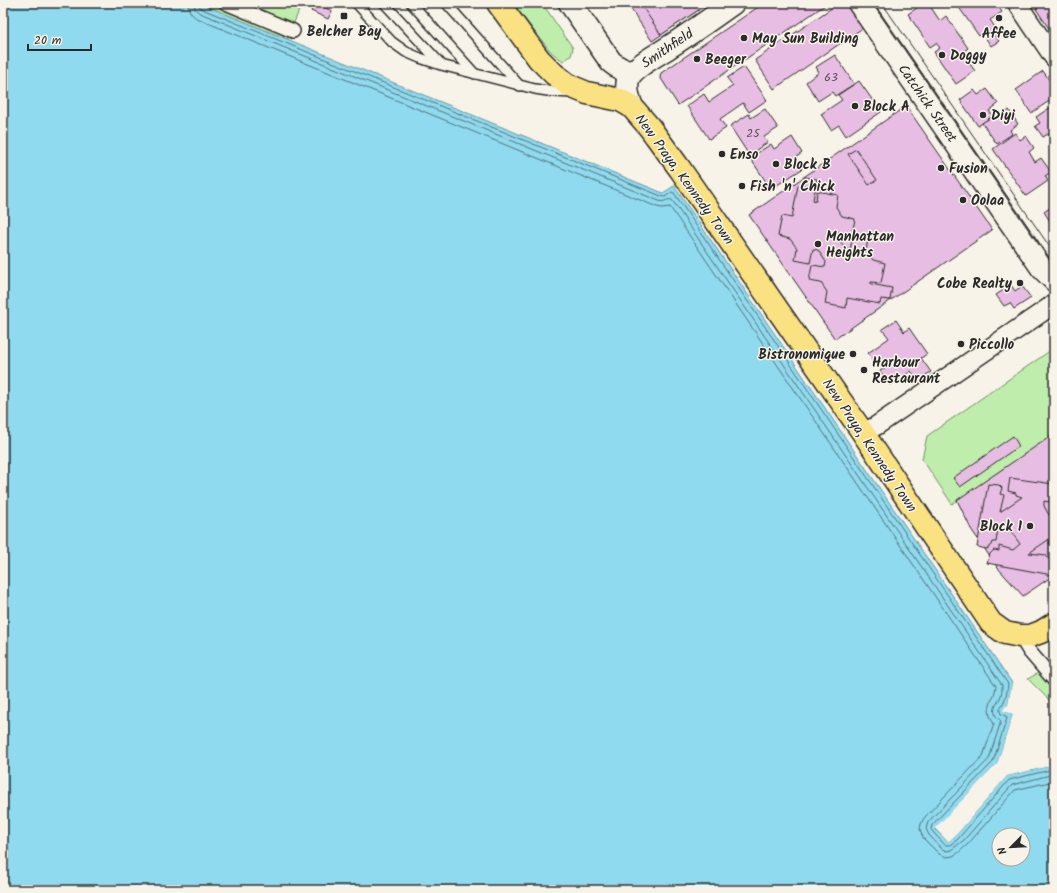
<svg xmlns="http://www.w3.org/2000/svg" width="1057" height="893" viewBox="0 0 1057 893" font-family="Kalam,sans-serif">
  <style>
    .green { fill: #bfedab; stroke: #758c6b }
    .water { fill: #8fdaef; stroke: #6794a1; fill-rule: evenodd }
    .pier { fill: #f7f3e8 }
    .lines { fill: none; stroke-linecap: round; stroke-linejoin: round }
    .shore { stroke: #537179; stroke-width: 1 }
    .building { fill: #e8bde3; stroke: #2b2b2b }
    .service-casing { stroke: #2b2b2b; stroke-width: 12 }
    .pedestrian-casing { stroke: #2b2b2b; stroke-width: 16 }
    .minor-casing { stroke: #2b2b2b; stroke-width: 21 }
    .secondary-casing { stroke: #2b2b2b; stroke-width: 25 }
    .primary-casing { stroke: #2b2b2b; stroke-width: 25 }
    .service { stroke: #f7f3e8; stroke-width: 9 }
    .pedestrian { stroke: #f7f3e8; stroke-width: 13 }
    .minor { stroke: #f7f3e8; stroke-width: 18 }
    .secondary { stroke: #f7f3e8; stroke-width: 22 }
    .primary { stroke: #fae181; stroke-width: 22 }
    .tram { stroke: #2b2b2b; stroke-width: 1 }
    .poi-dot { fill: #2b2b2b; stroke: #f7f3e8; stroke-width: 1.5 }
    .labels { text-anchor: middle; stroke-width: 3; stroke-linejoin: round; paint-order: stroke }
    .number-label { font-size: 12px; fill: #5a5059 }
    .poi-label { font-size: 14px; font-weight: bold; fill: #2b2b2b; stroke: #f7f3e8; text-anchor: start }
    .street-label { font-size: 14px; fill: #2b2b2b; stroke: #f7f3e8 }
  </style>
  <rect width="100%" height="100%" fill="#f7f3e8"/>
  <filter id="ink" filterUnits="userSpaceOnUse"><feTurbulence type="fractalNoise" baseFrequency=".025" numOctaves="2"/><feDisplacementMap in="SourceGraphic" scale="8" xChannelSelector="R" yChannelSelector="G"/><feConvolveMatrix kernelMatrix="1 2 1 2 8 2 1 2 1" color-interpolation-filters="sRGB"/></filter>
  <g filter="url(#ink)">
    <g class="green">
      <path d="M199,3h103l-15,37z"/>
      <path d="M512,3h30l31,45 -2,8 -8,5 -12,-9z"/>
      <path d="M1054,348v86l-102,70 -30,-45 5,-23z"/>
      <path d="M1054,663v42l-26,-26z"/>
    </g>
    <path class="water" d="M3,3h196l464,190 11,-7 338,497 -4,22 -4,6 9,3 -16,50 -62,65 13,13 9,-8 50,-58 47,-11v125h-1051zM999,835h24v24h-24z"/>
    <path class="pier" d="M1012,683h2l-4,23 -4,4 8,2 1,3 -16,50 -61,63 10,11 8,-6 50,-58 48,-12v2l-47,11 -50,58 -9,8 -13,-14 62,-64 16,-50 -10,-3 2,-4 3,-2z"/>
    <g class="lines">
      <g class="shore">
        <path d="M188,3c0,7 3,12 10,16l459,188 5,1 8,-1 326,479 -2,10 -3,5 -2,9 1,6 4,8 -11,32 -59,62 -3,6 -1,5 2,6 2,4 15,15 8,3 6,-1 5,-3 10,-9 47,-54 39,-9"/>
        <path d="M194,3l1,6 5,4 459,188c6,2 9,-3 13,-1l330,485c0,4 0,9 -2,13 -2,5 -7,9 -5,16 1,3 4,5 6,7l-12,38 -61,63 -2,7 3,6 13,14 5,2 4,-1 13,-10 48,-55 42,-11"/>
        <path d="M199,3v3l3,3 459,187 4,1 7,-5 2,1 334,491c-1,5 -1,13 -4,17 -2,6 -6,6 -3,13l5,2 1,2 -14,44 -61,63 -1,4 1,2 13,14h5l7,-5 52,-60 45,-11"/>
      </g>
    </g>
    <g class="building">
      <path d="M315,3l17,8 -4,8 -17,-8z"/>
      <path d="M627,3h82l-57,38z"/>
      <path d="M640,3h69l-48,32z"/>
      <path d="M764,3h64l-150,102 -18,-28 1,-4z"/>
      <path d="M839,3h13l15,22 -93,64 -19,-29z"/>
      <path d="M924,3h4l12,18 6,-5 22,32 -6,5 13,18 -19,13 -22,-32 6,-4 -4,-5 -6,4 -22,-33z"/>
      <path d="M961,3h35l6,9 -12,8 9,13 -4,3 4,5 -8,5 -9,-13 -3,3 -21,-30z"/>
      <path d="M1044,3h10v33l-18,-27z"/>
      <path d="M835,55l19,29 -19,12 -3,-4 -14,9 -12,-19 13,-10 -3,-5z"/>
      <path d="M744,67l23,33 -18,12 -6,-9 -23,16 6,9 -17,11 -22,-33 17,-12 5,8 24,-16 -6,-8z"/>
      <path d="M1043,71l11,16v11l-23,15 -15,-23z"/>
      <path d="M859,81l22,31 -35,24 -7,-11 -8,5 -10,-16 21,-14 -4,-5z"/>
      <path d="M987,89l11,15 -9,7 4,5 -15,10 -18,-26 14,-10 4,5z"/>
      <path d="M1054,105v33l-2,1 -4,-5 -5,3 -8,-11 5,-3 -4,-6z"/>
      <path d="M906,106l86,124 -157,109 -86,-124z"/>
      <path d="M765,109l13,19 -14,9 4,5 -19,13 -19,-29 19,-12 2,4z"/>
      <path d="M1009,110l9,14 -8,6 2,4 -15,10 -15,-21 16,-10 3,4z"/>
      <path d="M1015,133l5,7 6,-4 8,12 -5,4 6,10 6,-4 10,14 -6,4 3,5 -22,15 -33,-47z"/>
      <path d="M792,137l10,16 -7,5 7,11 -31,20 -21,-31 21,-14 3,5z"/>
      <path d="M856,149l21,31 -8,5 -21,-31z"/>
      <path d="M805,177l12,2 -4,21 3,1 1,-10 21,4 -2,12 6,9 13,3 -3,15 -14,-2 -1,5 9,12 4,1 3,-14 15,3 -2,12 7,9 12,3 -4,20 -10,-1v2l21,4 -2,12 -9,-1 -1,5 -33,-6 -1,10 -21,-4 2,-12 -6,-9 -12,-2 3,-16 13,2 1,-5 -8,-12 -5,-1 -3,14 -15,-3 2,-12 -7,-9 -12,-3 4,-20 10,2 6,-33 5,1z"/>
      <path d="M1054,205v18l-2,1 -8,-12z"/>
      <path d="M1011,285l4,6 7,-5 9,12 -17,11 -4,-6 -6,3 -8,-11z"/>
      <path d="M896,320l8,12 5,-4 18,26 -6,4 10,14 -13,8 -7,-9 -21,14 -10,-14 6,-4 -3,-4 -5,4 -10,-14 21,-15 -7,-9z"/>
      <path d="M1054,434v141l-31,21 -26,-29 -26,-38 -14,-29z"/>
      <path d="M1013,436l6,10 -59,41 -7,-9z"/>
      <path d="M1010,478l44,6v13h-4l-1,5 -5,-1v5l5,9 5,1v38h-3l2,-10h-4l2,-6 -22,15 17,2 1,3 4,1 3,4 -2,12 -65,-12 3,-9 4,-4 5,1v-5l14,4 7,-6 -15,-21 -7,5 -2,14h-3l-1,3 -5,4 -10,-2 11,-63 11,1 3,3 -2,6 4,1 -4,17 22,-15 -6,-2v-2l-8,-2z"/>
    </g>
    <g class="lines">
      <g class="service-casing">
        <g id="service">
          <path d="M356,3l36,39 14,10 14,6 21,7 94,24 19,3 18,1"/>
          <path d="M384,3l57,61"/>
          <path d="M411,3l64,71"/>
          <path d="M446,3l74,83"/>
        </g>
      </g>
      <g class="pedestrian-casing">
        <g id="pedestrian">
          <path d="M226,3l67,28"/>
          <path d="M1020,636l9,15 25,29"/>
        </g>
      </g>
      <g class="minor-casing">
        <g id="minor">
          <path d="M1017,3l37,55"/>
          <path d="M861,430h7l8,-4 178,-122"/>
        </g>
      </g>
      <g class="secondary-casing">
        <g id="secondary">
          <path d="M570,3l41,59c8,6 11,9 22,8"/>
          <path d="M859,3l183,265 12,12"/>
          <path d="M632,107c-4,-10 -7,-21 -3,-30 5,-10 30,-23 40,-30 22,-14 43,-29 64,-44"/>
        </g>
      </g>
      <g class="primary-casing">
        <path id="primary" d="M498,3l41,56 15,15 16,12 17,7 33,7 12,7 18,21 30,41 181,261 130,193 14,10 15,3h10l11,-4 13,-8"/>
      </g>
      <use href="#service" class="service"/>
      <use href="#pedestrian" class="pedestrian"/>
      <use href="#minor" class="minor"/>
      <use href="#secondary" class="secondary"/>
      <use href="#primary" class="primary"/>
      <g class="tram">
        <path d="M872,3l176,255 6,11"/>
        <path d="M882,3l172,250"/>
      </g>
    </g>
  </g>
  <g class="poi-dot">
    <rect x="340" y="12" width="8" height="8" rx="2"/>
    <circle cx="999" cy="18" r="4"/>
    <circle cx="744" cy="38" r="4"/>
    <circle cx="942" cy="55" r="4"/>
    <circle cx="697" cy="59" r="4"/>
    <circle cx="855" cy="106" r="4"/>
    <circle cx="983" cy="115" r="4"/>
    <circle cx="722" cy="154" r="4"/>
    <circle cx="776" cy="164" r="4"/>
    <circle cx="941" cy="168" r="4"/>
    <circle cx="742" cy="186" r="4"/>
    <circle cx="963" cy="200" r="4"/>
    <circle cx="818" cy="244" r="4"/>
    <circle cx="1020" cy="283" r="4"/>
    <circle cx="961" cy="344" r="4"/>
    <circle cx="853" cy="354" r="4"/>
    <circle cx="864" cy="370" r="4"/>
    <circle cx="1030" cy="526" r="4"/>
  </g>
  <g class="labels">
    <g class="number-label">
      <text x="831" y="81">63</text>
      <text x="753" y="137">25</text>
    </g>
    <g class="poi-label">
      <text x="344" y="36" text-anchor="middle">Belcher Bay</text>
      <text x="999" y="38" text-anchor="middle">Affee</text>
      <text x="752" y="43">May Sun Building</text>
      <text x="950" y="60">Doggy</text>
      <text x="705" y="64">Beeger</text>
      <text x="863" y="111">Block A</text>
      <text x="991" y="120">Diyi</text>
      <text x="730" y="159">Enso</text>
      <text x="784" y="169">Block B</text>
      <text x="949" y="173">Fusion</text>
      <text x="750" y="191">Fish 'n' Chick</text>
      <text x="971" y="205">Oolaa</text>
      <text x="826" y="241">Manhattan<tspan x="826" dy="16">Heights</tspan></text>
      <text x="1012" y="288" text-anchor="end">Cobe Realty</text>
      <text x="969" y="349">Piccollo</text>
      <text x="845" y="359" text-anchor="end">Bistronomique</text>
      <text x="872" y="367">Harbour<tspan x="872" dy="16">Restaurant</tspan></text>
      <text x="1022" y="531" text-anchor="end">Block 1</text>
    </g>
    <g class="street-label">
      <text transform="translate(667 48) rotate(-34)" y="5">Smithfield</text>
      <text transform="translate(928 103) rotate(55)" y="5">Catchick Street</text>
      <text transform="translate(685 179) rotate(54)" y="5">New Praya, Kennedy Town</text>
      <text transform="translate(870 445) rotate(56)" y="5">New Praya, Kennedy Town</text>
    </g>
  </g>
  <rect width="1057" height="893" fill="none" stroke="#f7f3e8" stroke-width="16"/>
  <rect x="8" y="8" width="1041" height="877" fill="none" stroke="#2b2b2b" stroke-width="1.5" filter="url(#ink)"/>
  <g transform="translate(1011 847) rotate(246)"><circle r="19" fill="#f7f3e8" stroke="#a5a39c"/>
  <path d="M0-3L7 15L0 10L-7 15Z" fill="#2b2b2b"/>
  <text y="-6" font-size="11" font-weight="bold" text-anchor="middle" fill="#2b2b2b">N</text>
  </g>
  <path d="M28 44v6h63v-6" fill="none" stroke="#2b2b2b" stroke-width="2"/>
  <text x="34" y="44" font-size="12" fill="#2b2b2b" stroke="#f7f3e8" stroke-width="3" paint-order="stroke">20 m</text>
</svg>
